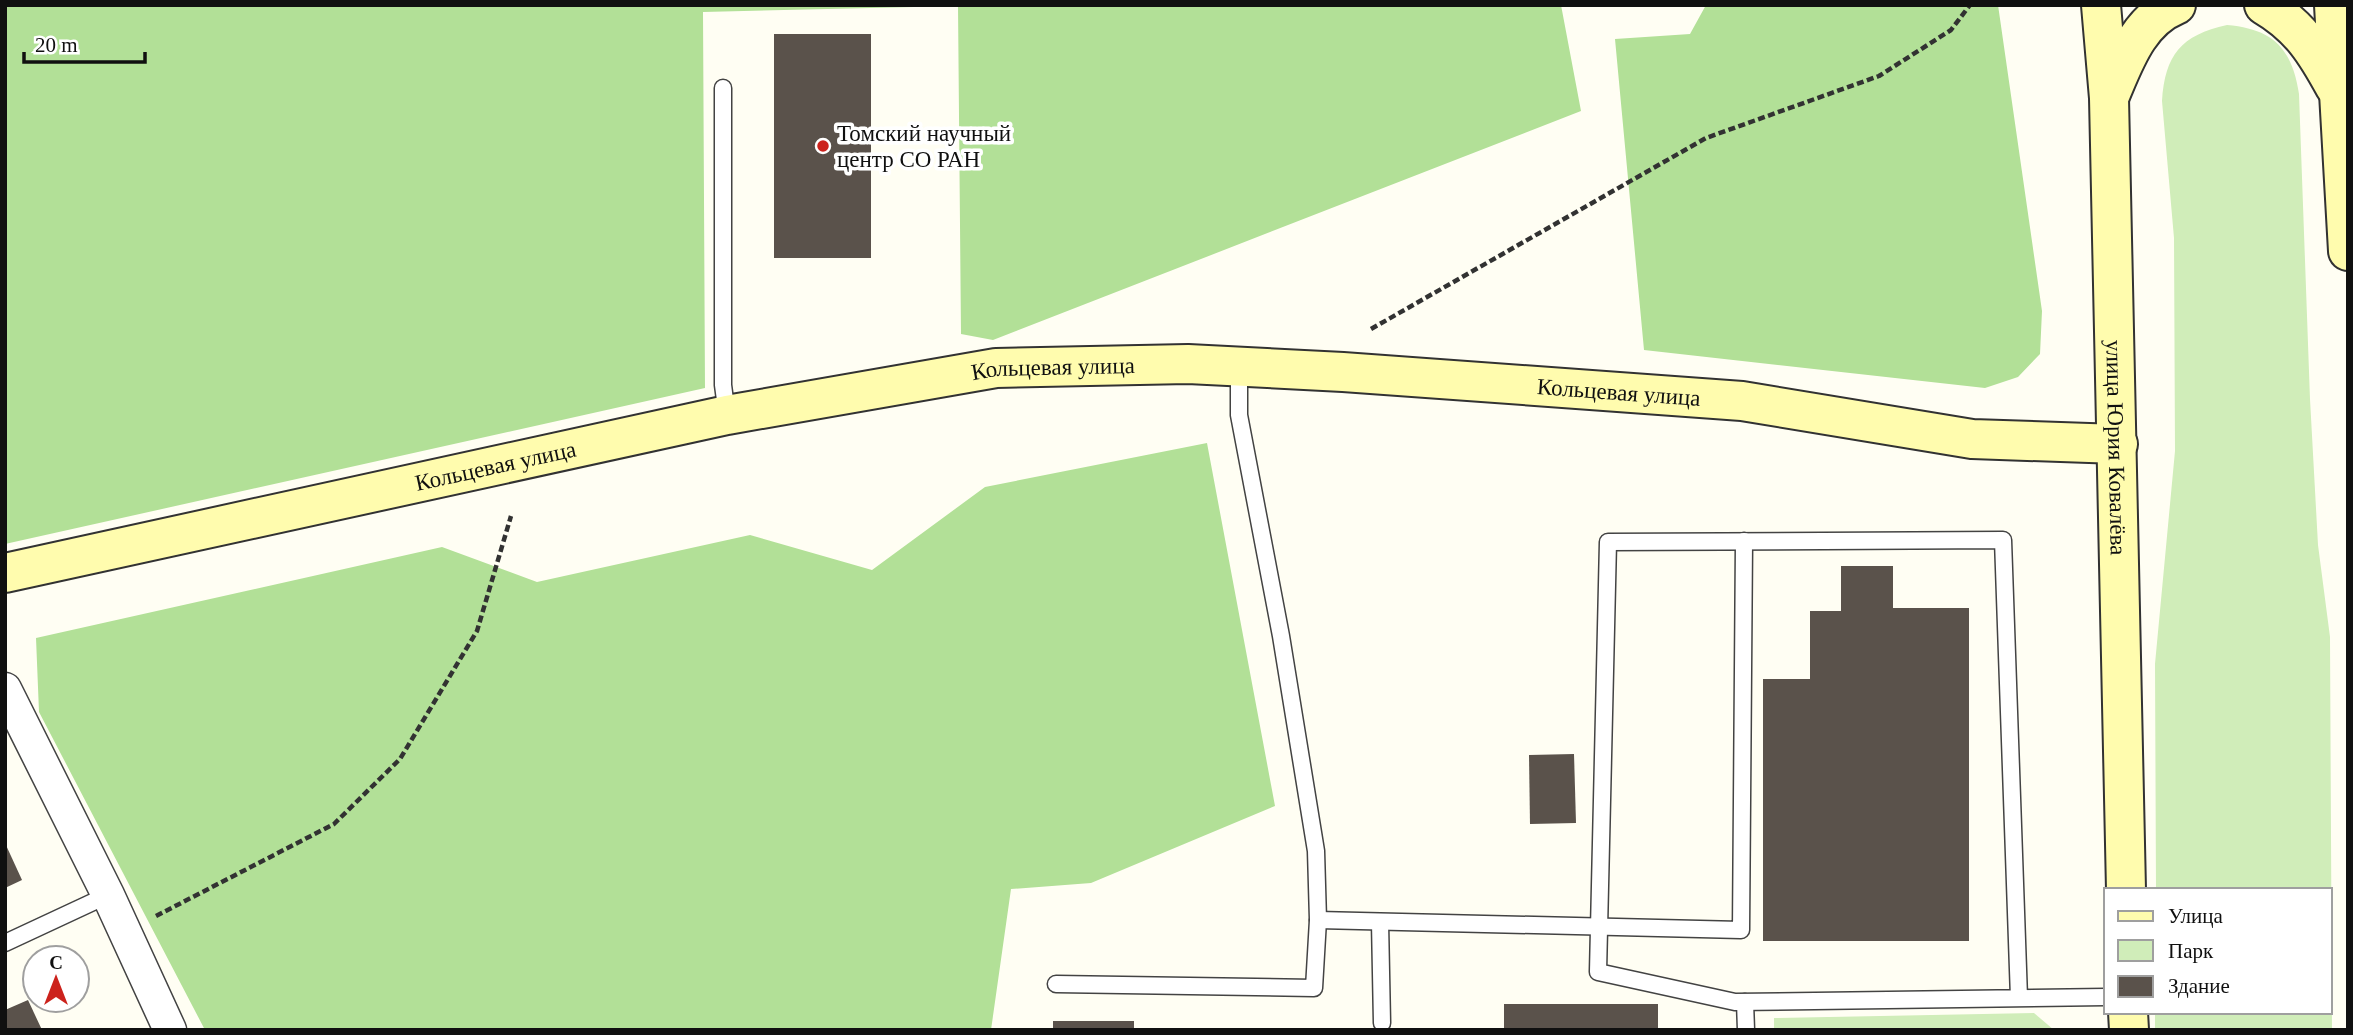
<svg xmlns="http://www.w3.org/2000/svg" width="2353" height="1035" viewBox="0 0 2353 1035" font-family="Georgia,serif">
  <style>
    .green { fill: #d0edb9 }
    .forest { fill: #b2e097 }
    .building { fill: #5a524b }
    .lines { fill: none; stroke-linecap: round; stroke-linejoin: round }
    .lane-casing { stroke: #434343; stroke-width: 19 }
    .street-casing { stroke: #434343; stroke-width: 35 }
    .secondary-casing { stroke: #323232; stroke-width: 42 }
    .path { stroke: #323232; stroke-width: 4.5; stroke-dasharray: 7 3.5; stroke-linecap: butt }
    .lane { stroke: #fff; stroke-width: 16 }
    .street { stroke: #fff; stroke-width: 32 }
    .secondary { stroke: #fffcae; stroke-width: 38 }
    .poi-dot { fill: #cc221c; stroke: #fff; stroke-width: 2.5 }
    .labels { text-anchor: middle; stroke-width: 7; stroke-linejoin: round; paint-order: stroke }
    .poi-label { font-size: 23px; fill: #101010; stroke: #fff; text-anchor: start }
    .street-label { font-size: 23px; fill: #101010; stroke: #fff }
  </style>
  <rect width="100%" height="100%" fill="#fffef3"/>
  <g class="green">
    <path d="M2227,25c46,4 65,23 72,69l11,305 8,146 12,92 2,393h-177v-18h175v-122h-174l-1,-226 20,-213 -1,-213 -12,-137c3,-46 19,-66 65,-76z"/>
    <path d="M2034,1013l20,17h-280v-12z"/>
  </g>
  <g class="forest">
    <path d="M5,5h1556l20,106 -588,229 -32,-6 -3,-328 -255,6 2,376 -700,156z"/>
    <path d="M1706,5h292l44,306 -2,43 -22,23 -33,11 -341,-38 -29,-311 75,-5z"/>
    <path d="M1207,443l68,363 -184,77 -80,6 -20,141h-786l-166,-318 -3,-74 406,-91 95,35 213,-47 122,35 113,-83z"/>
  </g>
  <g class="building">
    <rect x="774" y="34" width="97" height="224"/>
    <path d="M1841,566h52v42h76v333h-206v-262h47v-68h31z"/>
    <path d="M1574,754l2,69 -46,1 -1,-69z"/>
    <path d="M5,843l17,37 -17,8z"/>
    <path d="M28,1000l14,30h-37v-20z"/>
    <rect x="1504" y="1004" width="154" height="26"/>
    <rect x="1053" y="1021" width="81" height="9"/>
  </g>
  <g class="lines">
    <g class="lane-casing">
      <g id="lane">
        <path d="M723,88v297l4,30"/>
        <path d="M1318,920l423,10 3,-389"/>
        <path d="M1380,922l2,101"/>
        <path d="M5,943l103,-48"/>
        <path d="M1056,984l258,4 4,-68 -2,-69 -35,-215 -42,-221v-49"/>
        <path d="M2019,998l-16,-458 -395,2 -10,430 137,30 371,-5"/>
        <path d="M1745,1002l1,28"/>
      </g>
    </g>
    <g class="street-casing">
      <path id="street" d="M5,689l103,206 62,135"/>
    </g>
    <g class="secondary-casing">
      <g id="secondary">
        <path id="s1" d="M2101,5l8,93 17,792"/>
        <path d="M2264,5c36,21 52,47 71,82"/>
        <path d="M2334,5l14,246"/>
        <path d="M2111,93c14,-33 28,-73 65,-88"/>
        <path id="s2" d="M5,573l722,-158 269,-47 192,-4 155,8 399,29 230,38 146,5"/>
        <path d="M2128,1012l1,18"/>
      </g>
    </g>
    <g class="path">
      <path d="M1371,329l335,-191 173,-62 72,-46 19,-25"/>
      <path d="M156,916l178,-92 66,-65 77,-128 34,-115"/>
    </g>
    <use href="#lane" class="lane"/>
    <use href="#street" class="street"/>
    <use href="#secondary" class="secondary"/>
  </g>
  <circle class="poi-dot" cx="823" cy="146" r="7"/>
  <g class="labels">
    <g class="poi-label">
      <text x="837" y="141">Томский научный<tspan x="837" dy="26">центр СО РАН</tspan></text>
    </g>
    <g class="street-label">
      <text dy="8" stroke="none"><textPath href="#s2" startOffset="1069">Кольцевая улица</textPath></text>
      <text dy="8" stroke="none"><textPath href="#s2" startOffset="1636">Кольцевая улица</textPath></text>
      <text dy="8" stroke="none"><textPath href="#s1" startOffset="443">улица Юрия Ковалёва</textPath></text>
      <text dy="8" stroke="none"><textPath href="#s2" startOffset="502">Кольцевая улица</textPath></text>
    </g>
  </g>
  <rect width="2353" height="1035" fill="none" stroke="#101010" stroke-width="14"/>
  <rect x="2104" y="888" width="228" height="126" fill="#ffffff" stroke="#9f9f9f" stroke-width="2"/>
  <rect x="2118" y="911" width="35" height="10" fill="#fffcae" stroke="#9f9f9f" stroke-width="2"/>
  <text x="2168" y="923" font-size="21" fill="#101010">Улица</text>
  <rect x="2118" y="940" width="35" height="21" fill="#d0edb9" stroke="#9f9f9f" stroke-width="2"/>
  <text x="2168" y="958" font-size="21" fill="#101010">Парк</text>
  <rect x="2118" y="976" width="35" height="21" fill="#5a524b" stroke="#9f9f9f" stroke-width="2"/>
  <text x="2168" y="993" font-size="21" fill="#101010">Здание</text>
  <g transform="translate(56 979)"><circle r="33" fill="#ffffff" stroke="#9f9f9f" stroke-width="2"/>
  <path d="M0-5L12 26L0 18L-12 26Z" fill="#cc221c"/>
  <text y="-10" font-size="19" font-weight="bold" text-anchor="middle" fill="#101010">С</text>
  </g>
  <path d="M24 52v10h121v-10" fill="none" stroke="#101010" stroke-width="3.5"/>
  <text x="35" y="52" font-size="21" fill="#101010" stroke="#ffffff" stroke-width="5" paint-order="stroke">20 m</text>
</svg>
